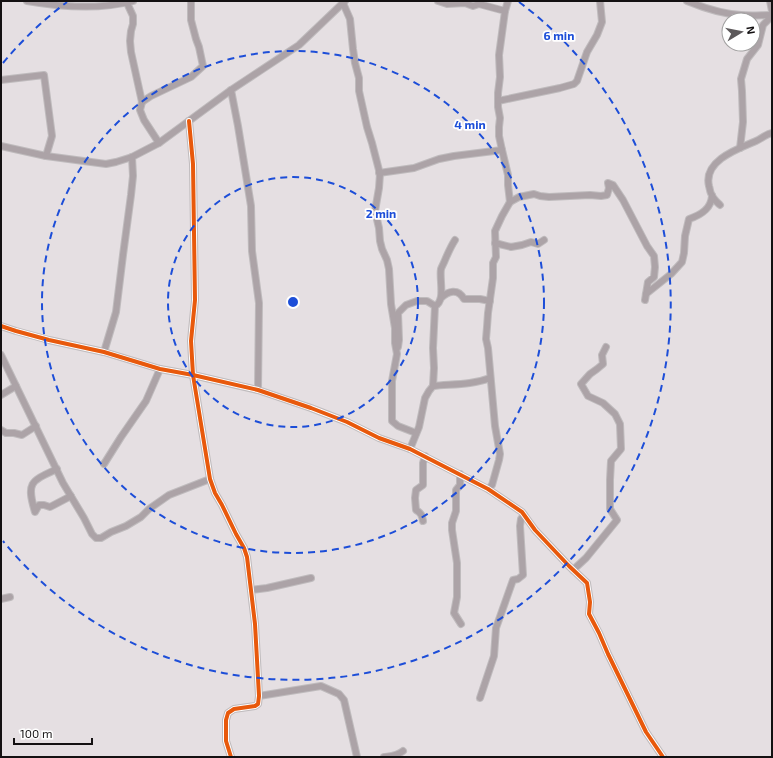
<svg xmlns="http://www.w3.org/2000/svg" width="773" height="758" viewBox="0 0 773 758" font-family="'Exo 2',sans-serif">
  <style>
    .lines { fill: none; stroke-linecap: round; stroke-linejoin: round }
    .minor-casing { stroke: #bfbbbd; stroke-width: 8 }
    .minor { stroke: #aca3a7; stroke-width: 6 }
    .cycleway-casing { stroke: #fff; stroke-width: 6 }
    .cycleway { stroke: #e8590c; stroke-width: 4 }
    .ring { fill: none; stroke: #1d4ed8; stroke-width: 2; stroke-dasharray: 7 5 }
    .centre { fill: #1d4ed8; stroke: #fff; stroke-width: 2 }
    .ring-label { font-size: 12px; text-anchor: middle; font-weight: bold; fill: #1d4ed8; stroke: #fff; stroke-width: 3.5; stroke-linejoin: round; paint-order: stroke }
  </style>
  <rect width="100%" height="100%" fill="#e5dfe2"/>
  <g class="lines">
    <g class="minor-casing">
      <g id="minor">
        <path d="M27,1c34,6 72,9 106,0"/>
        <path d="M438,1l9,3 18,-1 8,3 6,-2 26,7 -6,44 1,22 -2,16v14l2,11 -1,9v9l3,14 6,25v10l2,17 -8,14 -7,15 1,26 -3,6v15l-5,35 -1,14 -1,12 2,9 7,78 5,28 -1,6 -7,25 -4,4"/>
        <path d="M687,1c17,7 36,13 54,14 10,1 21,0 31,0"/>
        <path d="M770,1l2,10"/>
        <path d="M127,3l6,13v8l-2,7 -1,10 1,11 11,50"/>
        <path d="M343,3l7,16 3,30 2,14 4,15v13l8,36 5,16 8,31 -1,14 -4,23 4,17 1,13 2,8 5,11 2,9 2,35 4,24v15l2,11 -5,27v40l6,5 18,7"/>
        <path d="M505,11l3,-10"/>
        <path d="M1,80l43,-5 8,61 -6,20"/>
        <path d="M231,90l7,36 13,80 1,45 7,52 -1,87"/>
        <path d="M498,101l62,-13 14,-4 3,-3 10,-29 10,-17 5,-13 -2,-21"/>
        <path d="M189,121l4,43 2,136 -4,41 2,34 17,104 5,14 7,12 14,29 8,14 3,9 8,67 4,72 -1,8 -3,2 -21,3 -6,4 -2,7v21l5,16"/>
        <path d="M159,143l-15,-23 -4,-10 2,-8 9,-6 40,-19 12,-11 -4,-19 -3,-8 -5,-19v-19"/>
        <path d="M1,146l45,10 60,8 10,-2 16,-5 27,-14 72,-53 68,-45 46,-44"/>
        <path d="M740,148l3,-26 -1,-31 -1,-12 6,-20 11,-14 5,-20 9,-9"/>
        <path d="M379,173l35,-5 25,-9 15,-3 48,-6"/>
        <path d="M510,202l9,-5 15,-3 6,2 9,1 41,-2 11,1 6,-1 2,-7 -1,-5 5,2 10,15 24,46 7,10 1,11 -1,10 -6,5 -3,18"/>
        <path d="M720,205c-3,-3 -7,-6 -8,-10 -2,-2 -2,-6 -3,-9 -6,-25 28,-37 47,-45 5,-2 10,-7 16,-8"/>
        <path d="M495,243l16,4 11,-2 9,-3 7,2 6,-4"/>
        <path d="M646,294l25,-20 11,-12 2,-9 1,-17 4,-17c12,-4 22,-10 23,-23"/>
        <path d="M441,298c7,-7 17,-10 23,1h16l10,2"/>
        <path d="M1,326l15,5 33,9 55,12 56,17 33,6 65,15 53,18 36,14 32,16 31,11 78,40 34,23 13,18 34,36 18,17 3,19 -1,12 10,19 9,21 38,78 17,25"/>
        <path d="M398,347l1,-7 -1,-27 8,-8 11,-4h10l8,5"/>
        <path d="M104,352l12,-40 7,-57 8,-60 2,-19 -1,-19"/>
        <path d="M1,355l62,128 21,35 8,16 4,4h5l10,-6 15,-6 15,-9 8,-8 20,-14 41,-16"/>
        <path d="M433,386c19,-2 39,-1 57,-8"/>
        <path d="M1,395l15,-9"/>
        <path d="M1,430l5,3h8l8,2 14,-9"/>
        <path d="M410,449l9,-22 6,-29 4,-7 4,-5 1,-18 -1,-20 2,-42c11,-5 4,-27 6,-37 1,-3 3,-6 4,-9 3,-7 6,-14 10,-20"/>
        <path d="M104,464l17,-27 25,-36 14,-32"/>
        <path d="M57,469c-26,12 -31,13 -22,43l4,-7h5l6,2 21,-11"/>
        <path d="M460,474v11l-4,5v21l-4,12v7l5,33v34l-3,16 7,11"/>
        <path d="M423,521c-1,-6 -2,-8 -7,-11l-1,-12 1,-8 7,-5v-22l2,-7"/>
        <path d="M573,570l13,-12 31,-38 -7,-11v-29l1,-19 10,-12 -1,-25 -5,-10 -12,-11 -15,-7 -7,-12 9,-10 7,-5 6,-5 -1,-9 4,-8"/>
        <path d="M251,590l16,-2 44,-10"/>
        <path d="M1,599l9,-2"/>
        <path d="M259,696l62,-10 18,8 5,6 13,57"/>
        <path d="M480,698l14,-42 2,-28 17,-48 5,-1 5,-4 -3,-49 1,-7 3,-4"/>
        <path d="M384,757c7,-1 13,-1 19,-6"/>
      </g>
    </g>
    <use href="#minor" class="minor"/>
    <g class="cycleway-casing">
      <g id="cycleway">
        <path d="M189,121l4,43 2,136 -4,41 2,34 17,104 5,14 7,12 14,29 8,14 3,9 8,67 4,72 -1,8 -3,2 -21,3 -6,4 -2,7v21l5,16"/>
        <path d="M1,326l15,5 33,9 55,12 56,17 33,6 65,15 53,18 36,14 32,16 31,11 78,40 34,23 13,18 34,36 18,17 3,19 -1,12 10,19 9,21 38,78 17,25"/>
      </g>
    </g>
    <use href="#cycleway" class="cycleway"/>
  </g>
  <g class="ring">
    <circle cx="293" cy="302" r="125"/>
    <circle cx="293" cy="302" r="251"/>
    <path d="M3 63A376 376 0 0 1 67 2M519 2A376 376 0 1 1 3 541"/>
  </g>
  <circle cx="293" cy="302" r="6" class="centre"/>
  <g class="ring-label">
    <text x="559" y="40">6 min</text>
    <text x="470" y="129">4 min</text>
    <text x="381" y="218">2 min</text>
  </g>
  <rect width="773" height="758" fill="none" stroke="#141112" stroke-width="4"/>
  <g transform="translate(741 32) rotate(80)"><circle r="19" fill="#ffffff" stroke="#a1a0a0"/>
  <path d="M0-3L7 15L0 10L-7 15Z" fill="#5d595b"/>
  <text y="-6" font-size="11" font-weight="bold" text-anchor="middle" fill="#141112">N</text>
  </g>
  <path d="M14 738v6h78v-6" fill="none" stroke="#141112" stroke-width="2"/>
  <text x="20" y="738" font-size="12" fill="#141112" stroke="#ffffff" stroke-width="3" paint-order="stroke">100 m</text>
</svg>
